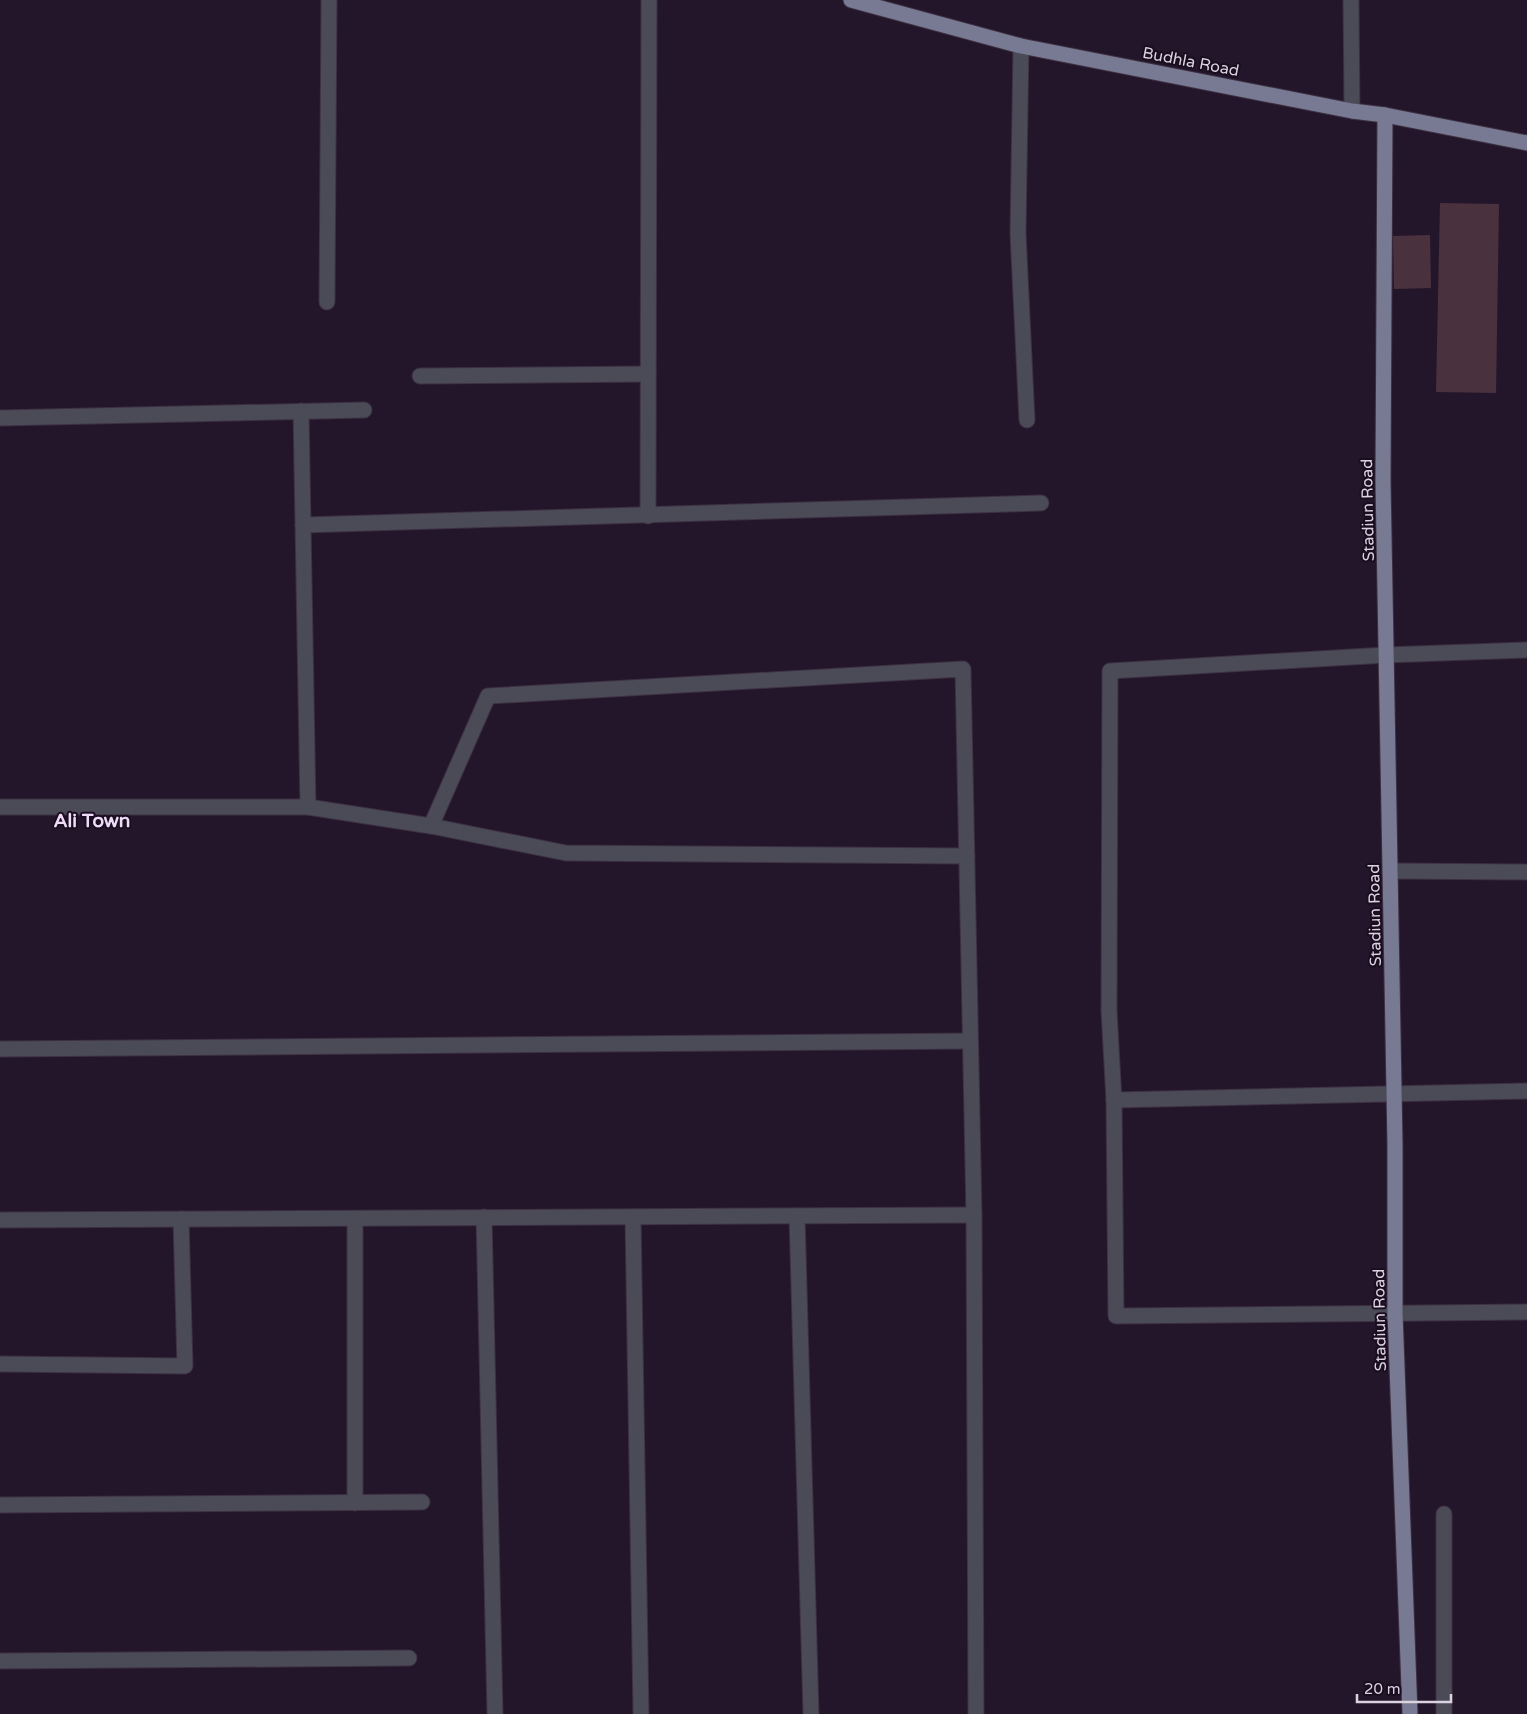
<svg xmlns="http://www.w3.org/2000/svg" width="1527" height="1714" viewBox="0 0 1527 1714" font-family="'Varela Round',sans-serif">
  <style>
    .building { fill: #4a313e }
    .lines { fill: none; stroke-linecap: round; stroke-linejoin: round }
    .minor-casing { stroke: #3e3043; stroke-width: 17 }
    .major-casing { stroke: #3e3043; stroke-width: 17 }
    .minor { stroke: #4a4b57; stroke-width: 15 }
    .major { stroke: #777a92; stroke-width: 15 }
    .labels { text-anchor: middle; stroke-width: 4; stroke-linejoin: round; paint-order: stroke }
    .street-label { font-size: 16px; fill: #dbd2e0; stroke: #1a0d20 }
    .quarter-label { font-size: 19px; font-weight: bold; fill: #eddbf7; stroke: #1a0d20 }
  </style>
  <rect width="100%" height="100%" fill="#24162a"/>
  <g class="building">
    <path d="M1440,203l59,1 -3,189 -60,-1z"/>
    <path d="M1430,235l1,53 -37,1 -1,-53z"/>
  </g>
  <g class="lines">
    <g class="minor-casing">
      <g id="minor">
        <path d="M1351,0l1,111"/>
        <path d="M1021,46l-3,187 9,187"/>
        <path d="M327,302l2,-302"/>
        <path d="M420,376l228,-2"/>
        <path d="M301,411l7,396"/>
        <path d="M0,418l364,-8"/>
        <path d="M648,516l1,-516"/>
        <path d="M303,525l738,-22"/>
        <path d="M1527,650l-141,5 -276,16 -1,340 5,89 2,216 411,-4"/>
        <path d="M0,807h308l123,19 135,27 401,3"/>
        <path d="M431,826l57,-130 475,-27 11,546 2,499"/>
        <path d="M1390,871l137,1"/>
        <path d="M0,1049l970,-8"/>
        <path d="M1114,1100l413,-9"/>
        <path d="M797,1216l14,498"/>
        <path d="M484,1217l11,497"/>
        <path d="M633,1217l8,497"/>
        <path d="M355,1219v284"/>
        <path d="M0,1220l974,-5"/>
        <path d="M0,1364l185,2 -4,-147"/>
        <path d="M0,1505l422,-3"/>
        <path d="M1444,1514v200"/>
        <path d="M0,1661l409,-3"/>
      </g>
    </g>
    <g class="major-casing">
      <g id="major">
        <path d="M851,0l170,46 331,65 33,4 142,28"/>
        <path d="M1385,115l-2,366 12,664v168l15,401"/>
      </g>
    </g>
    <use href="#minor" class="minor"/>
    <use href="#major" class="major"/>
  </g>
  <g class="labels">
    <g class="street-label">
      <text transform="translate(1191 61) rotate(11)" y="6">Budhla Road</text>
      <text transform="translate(1367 510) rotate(-91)" y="6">Stadiun Road</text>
      <text transform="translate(1374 915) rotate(-91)" y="6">Stadiun Road</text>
      <text transform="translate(1379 1320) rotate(-91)" y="6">Stadiun Road</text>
    </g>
    <g class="quarter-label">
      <text x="92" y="827">Ali Town</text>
    </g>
  </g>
  <path d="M1357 1694v8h94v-8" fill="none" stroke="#dbd2e0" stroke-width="2.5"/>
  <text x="1364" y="1694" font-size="15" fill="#dbd2e0" stroke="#1a0d20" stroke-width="4" paint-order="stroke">20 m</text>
</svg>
